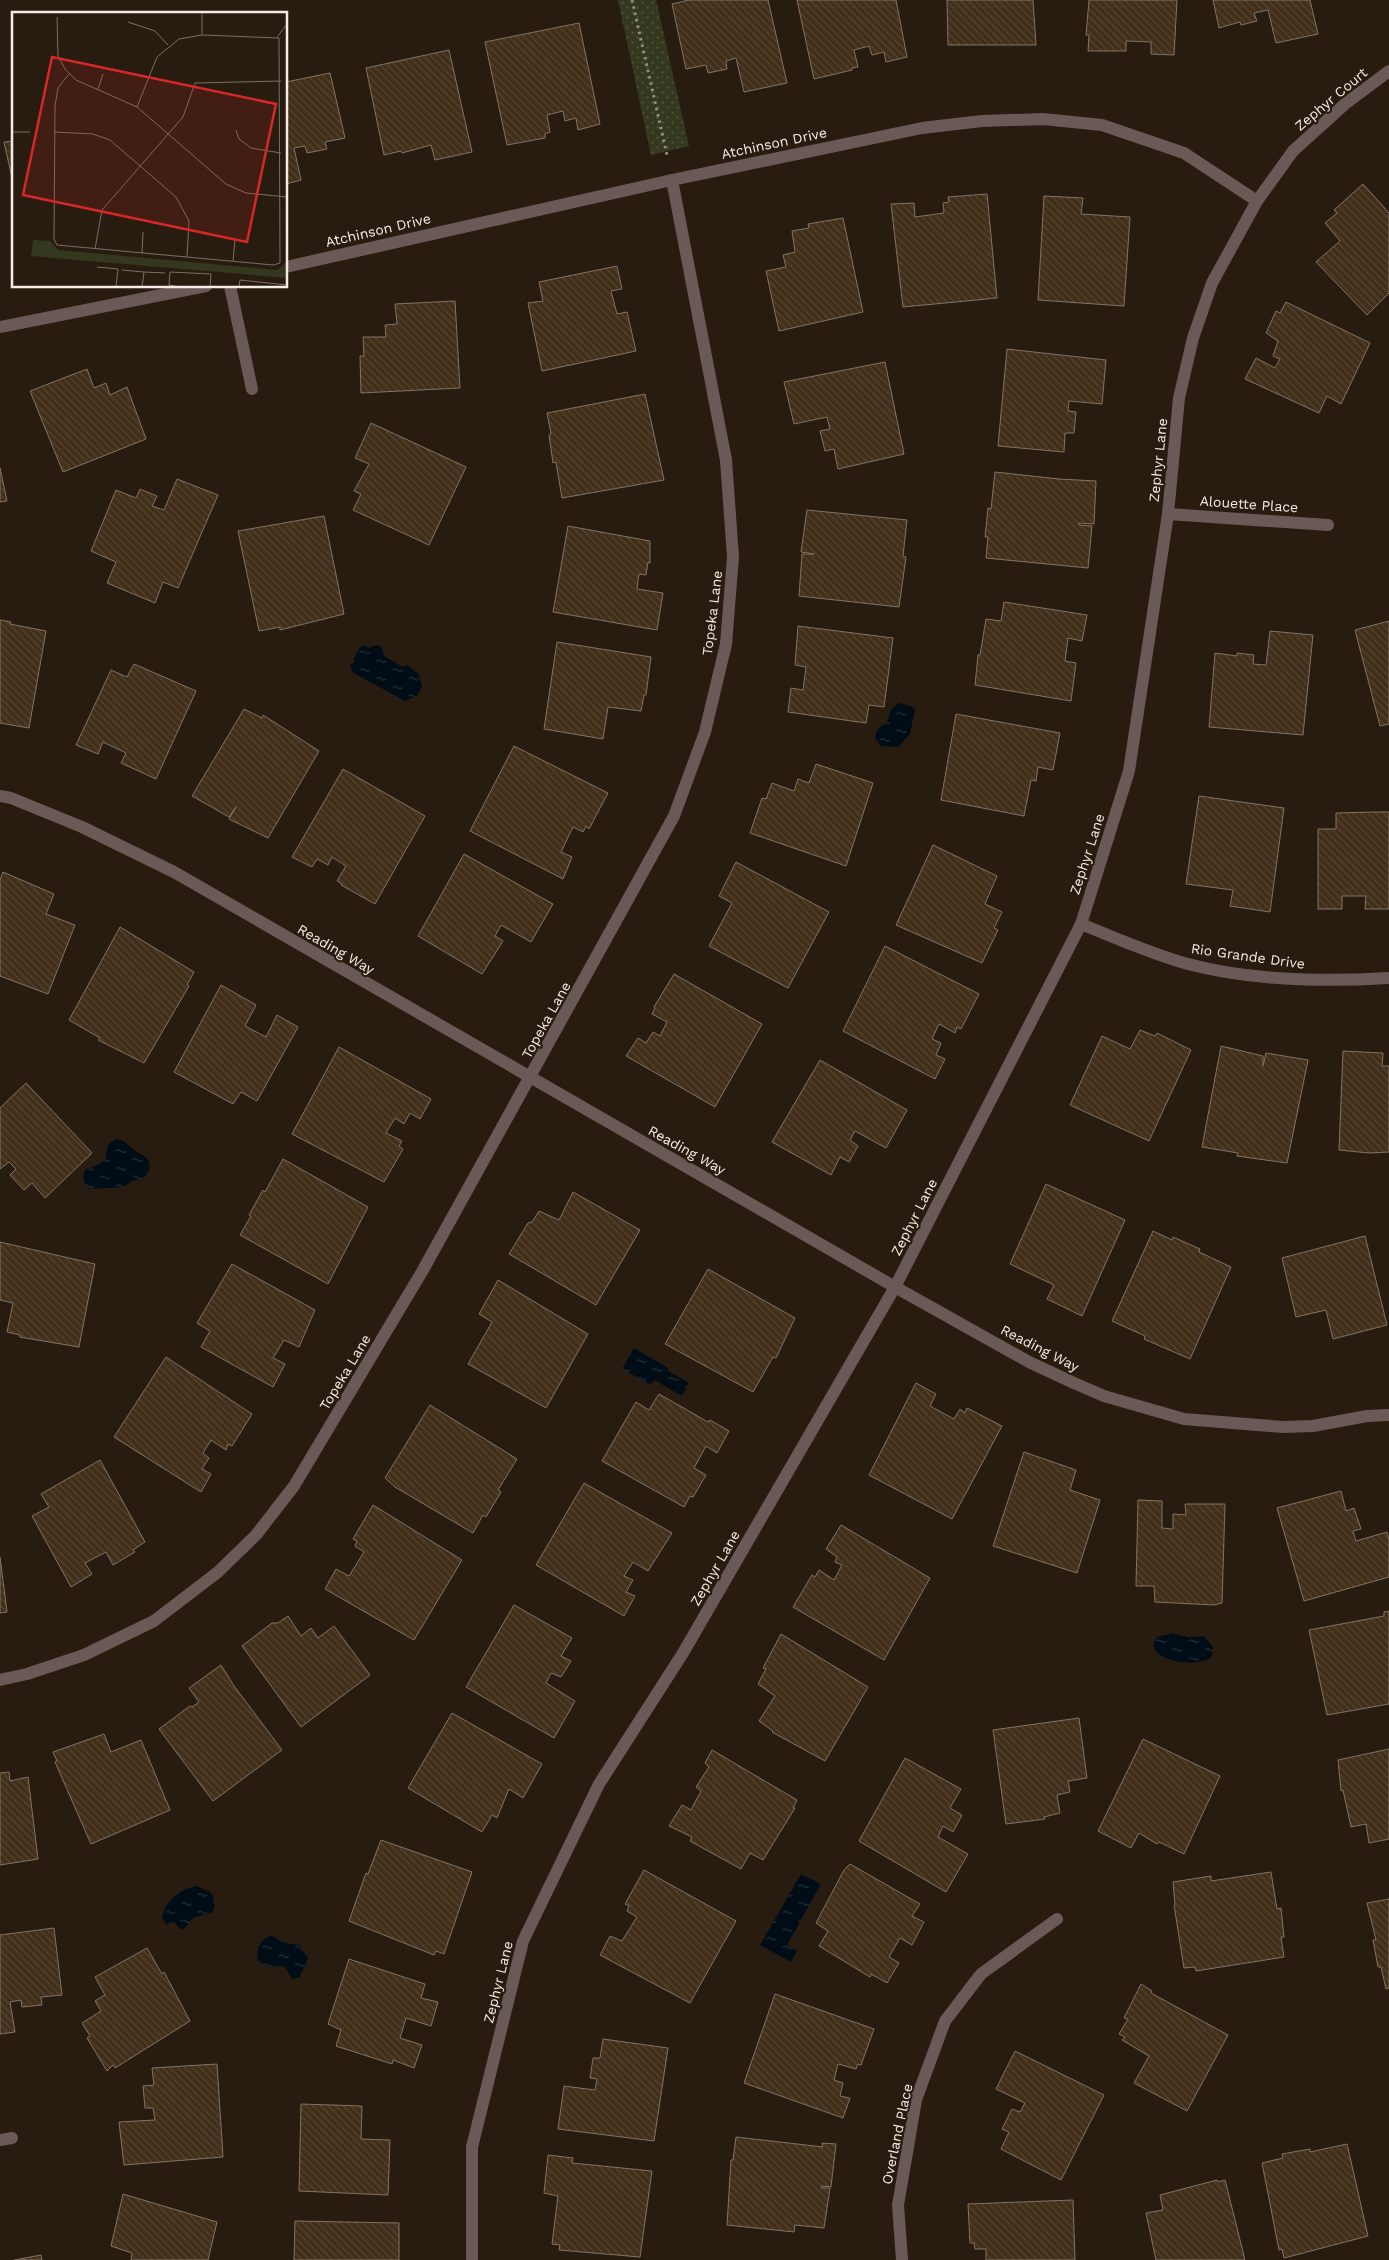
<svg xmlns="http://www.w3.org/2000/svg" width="1389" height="2260" viewBox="0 0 1389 2260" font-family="'Work Sans',sans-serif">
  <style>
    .park { fill: url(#park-dots) }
    .water { fill: url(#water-ripples) }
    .building { fill: url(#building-back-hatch); stroke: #827465 }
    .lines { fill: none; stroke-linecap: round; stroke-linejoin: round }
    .path { stroke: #968c82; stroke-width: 3; stroke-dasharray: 2.5 4; stroke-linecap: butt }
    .minor { stroke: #695a57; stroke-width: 12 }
    .labels { text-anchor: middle; stroke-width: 4.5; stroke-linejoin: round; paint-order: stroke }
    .street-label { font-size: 14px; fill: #f5ede5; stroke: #281c10 }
    .inset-road { fill: none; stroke: #7a7065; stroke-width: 1 }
    .view { fill: #d62828; fill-opacity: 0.15; stroke: #d62828; stroke-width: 2.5 }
    .inset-edge { fill: none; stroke: #f5ede5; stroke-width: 2.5 }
  </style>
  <defs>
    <pattern id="park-dots" width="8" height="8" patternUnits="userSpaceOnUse" patternTransform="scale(1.25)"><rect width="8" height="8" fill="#34381f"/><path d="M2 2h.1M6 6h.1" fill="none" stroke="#52553f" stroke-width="1.8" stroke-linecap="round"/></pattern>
    <pattern id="water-ripples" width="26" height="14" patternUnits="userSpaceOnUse" patternTransform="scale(1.25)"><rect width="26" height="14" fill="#000d16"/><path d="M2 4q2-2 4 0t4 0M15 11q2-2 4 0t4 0" fill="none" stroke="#263138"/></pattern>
    <pattern id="building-back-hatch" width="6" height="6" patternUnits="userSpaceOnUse" patternTransform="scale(1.25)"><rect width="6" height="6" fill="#422f1a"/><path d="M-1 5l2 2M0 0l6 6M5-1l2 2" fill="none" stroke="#554330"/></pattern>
  </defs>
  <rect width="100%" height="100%" fill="#281c10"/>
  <path class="park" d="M618,0h38l33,146 -38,9z"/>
  <g class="water">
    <path d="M377,645l5,2 2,9 19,11 4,-2 12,9 3,13 -5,9 -12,5 -53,-29 -2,-6 10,-19 5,-1 3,2z"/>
    <path d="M899,703l12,3 4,4 -5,24 -12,13 -17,-1 -6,-8c1,-9 4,-11 12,-15l4,-14z"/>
    <path d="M116,1139c9,1 11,5 17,10 9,7 17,6 17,20l-6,9 -12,3 -9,6 -34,2c-5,-6 -8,-11 -3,-20l14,-5 5,-4 3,-16z"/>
    <path d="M634,1348l34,20v3l21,12 -7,13 -28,-16 -3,5 -29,-16z"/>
    <path d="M1172,1633l15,4 17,-1 9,11 -1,9c-11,14 -73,4 -55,-18 4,-4 11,-2 15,-5z"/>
    <path d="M801,1874l20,10 -34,61 10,6 -6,11 -31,-17z"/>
    <path d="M196,1886l15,6c10,28 -5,19 -17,26 -5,3 -6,8 -11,11h-3l-5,-6 -4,-1 -5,3 -4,-8c3,-16 19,-28 34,-31z"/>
    <path d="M270,1936c7,0 8,6 15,7 7,2 10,0 17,3v4l6,8 -8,19 -8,2 -7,-12c-7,-2 -13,1 -20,-2 -15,-5 -6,-26 5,-29z"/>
  </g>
  <g class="building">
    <path d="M689,0h79l19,83 -43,9 -8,-34 -10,3 1,8 -19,4 -2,-8 -20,4 -14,-65z"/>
    <path d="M797,0h99l11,57 -21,5 -2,-10 -12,3 -3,-9 -15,4 4,17 -6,1v2l-38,9z"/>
    <path d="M947,0h86l3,45h-88z"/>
    <path d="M1089,0h88l-3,55 -23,-1v-12l-25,-1v10h-38l1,-16h-3z"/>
    <path d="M1213,0h97l8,34 -42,9 -8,-33 -14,3 3,8 -16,4 -1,-3 -21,6z"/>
    <path d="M579,23l21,101 -22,6 -2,-12 -11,3 -2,-10 -16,4 3,17 -5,2v4l-38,7 -22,-103z"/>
    <path d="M449,50l23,102 -37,8 -4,-15 -29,8 -1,-2 -17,4 -18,-87z"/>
    <path d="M330,73l15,65 -20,4 2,7 -20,4 -2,-7 -11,2 7,32 -15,4v-102z"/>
    <path d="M14,141v46l-10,-45z"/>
    <path d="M1363,184l26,29v80l-22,22 -51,-53 24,-21 -15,-18 12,-10 -3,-3z"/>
    <path d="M987,194l10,104 -94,9 -12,-103 23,-1 1,14 29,-4 -1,-10 6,-1 -1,-5z"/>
    <path d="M1044,196l39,2 -2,16 49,3 -6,89 -86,-6z"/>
    <path d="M843,218l20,94 -84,19 -13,-60 20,-4 -3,-12 12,-3 -3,-21 17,-3 -1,-4z"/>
    <path d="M617,266l5,23 -11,2 6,23 10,-2 9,39 -94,20 -14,-68 15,-2 -4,-19z"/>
    <path d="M455,301l5,87 -99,5 -1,-37h4l-1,-19h23l-1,-12 12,-1 -2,-20z"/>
    <path d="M1286,302l84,41 -29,61 -14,-8 -8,17 -74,-34 11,-21 19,10 5,-9 -7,-3 5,-15 -12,-8 10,-22 4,2z"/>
    <path d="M1007,349l99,11 -4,44 -33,-3 -1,10 8,1 -2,21h-9l-1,19 -66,-6z"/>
    <path d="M885,362l19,92 -66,15 -4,-20 -9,2 -5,-20 10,-2 -3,-12 -33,7 -10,-42z"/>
    <path d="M87,369l7,19 12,-5 4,12 17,-8 19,52 -83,33 -33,-81z"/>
    <path d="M645,394l19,86 -102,18 -6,-36 -3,1 -4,-28 2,-1 -4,-21z"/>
    <path d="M371,423l95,44 -37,78 -76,-35 8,-16 -7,-3 15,-27 -14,-6z"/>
    <path d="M0,468l7,33 -7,1z"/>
    <path d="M995,472l64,7 37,2 -2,43 -15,-1v2l13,1 -4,42 -102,-10 2,-21h-3l3,-29 3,1z"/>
    <path d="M177,479l41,16 -40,93 -15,-6 -8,21 -48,-20 9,-21 -25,-11 25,-61 20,8 4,-9 17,7 -5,10 12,4z"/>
    <path d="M807,510l100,10 -4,36 3,1 -7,50 -100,-11 3,-42h12l-13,-2z"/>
    <path d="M324,516l20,98 -64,16v-3l-21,4 -21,-100z"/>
    <path d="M568,526l82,15v22l-2,-1 -2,13 -7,-1 -2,15 26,4 -6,37 -104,-18z"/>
    <path d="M1004,602l83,13 -5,26 -14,-3 -3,23 11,2 -5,38 -96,-16 3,-30h2l6,-36 15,2z"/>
    <path d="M0,620l11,2 -1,2 36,7 -17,97 -29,-5z"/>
    <path d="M1389,621v103l-9,2 -25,-96z"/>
    <path d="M798,626l95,12 -9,69 -15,-2 -3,18 -78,-11 3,-24 12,2 3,-23 -11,-2z"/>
    <path d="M1270,631l43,4 -10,100 -94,-8 6,-74 22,3v-3l17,2 -1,9 13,1z"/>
    <path d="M557,642l94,15 -5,38h-2l-3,16 -33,-4 -5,32 -59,-10z"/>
    <path d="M134,664l62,27 -40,88 -35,-16 5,-10 -23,-11 -5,12 -22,-9 35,-75 16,7z"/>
    <path d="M244,709l18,9 1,-3 56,36 -51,87 -39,-19 7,-12 -7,10 -37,-21z"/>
    <path d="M956,714l104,19 -7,37 -15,-3 -2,14 -5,-1 -7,36 -83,-16z"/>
    <path d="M514,746l94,47 -19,36 -3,-3 -3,6 -10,-5 -12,25 11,5 -9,22 -93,-48z"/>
    <path d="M816,764l57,19 -27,83 -96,-33 12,-35 4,1 6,-16 22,8 4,-12 11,4z"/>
    <path d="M343,769l82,47 -50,88 -34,-19 1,-1 -5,-3 9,-15 -14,-9 -4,8 -11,-6 -5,8 -20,-10z"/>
    <path d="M1199,796l85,12 -14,104 -40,-6 3,-16 -47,-6z"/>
    <path d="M1374,812h15v97h-24l1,-13h-24v13h-24v-80h18v-16z"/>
    <path d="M933,845l64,31 -12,28 17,8 -8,16 4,2 -16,33 -86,-38z"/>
    <path d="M464,854l89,50 -22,38 -30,-17 -6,11 8,5 -21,33 -64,-38z"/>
    <path d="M736,862l93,50 -41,76 -79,-42 23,-43 -13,-7z"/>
    <path d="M3,872l51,22 -8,20 29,11 -27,69 -48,-18v-96z"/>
    <path d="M120,927l74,45 -7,13 2,1 -45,77 -46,-23 2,-2 -31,-18z"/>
    <path d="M885,946l94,48 -18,35 -4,-2 -2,6 -16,-9 -7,15 9,4 -5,12 9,4 -10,20 -92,-48z"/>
    <path d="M674,974l88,50 -47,83 -89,-51 12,-18 8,5 7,-11 7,4 7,-14 -15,-8 3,-6 -1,-1z"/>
    <path d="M221,985l35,20 -11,21 21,11 11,-22 21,12 -41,74 -16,-9 -8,12 -59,-32z"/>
    <path d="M1140,1030l15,6 2,-3 34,17 -42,91 -79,-36 32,-69 28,13z"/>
    <path d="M1221,1046l42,10v10l3,-13 42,7 -21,103 -50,-7 1,-3 -36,-6z"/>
    <path d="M339,1047l92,52 -11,20 -10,-6 -6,11 -9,-6 -9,15 16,8 -3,5 4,3 -19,33 -92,-48z"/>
    <path d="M1343,1051l40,2 -1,13h7v86l-20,1 -30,-3z"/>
    <path d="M820,1060l87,50 -21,38 -31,-17 -5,9 8,6 -9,16 -9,-5 -9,18 -59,-33z"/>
    <path d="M26,1083l66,70 -47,45 -13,-15 -8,7 -14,-15 6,-6 -7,-7 -9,7v-61z"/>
    <path d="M283,1159l85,48 -40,77 -88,-49 11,-19 -2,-1 14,-25 2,2z"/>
    <path d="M1046,1184l79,36 -43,96 -35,-17 7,-14 -44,-21z"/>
    <path d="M573,1192l67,38 -44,75 -87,-51 19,-31 4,-1 7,-11 20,9z"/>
    <path d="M1153,1231l19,9 1,-3 27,12 -1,3 32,15 -41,92 -46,-20 1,-3 -33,-15z"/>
    <path d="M1365,1236l22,89 -54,14 -7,-29 -30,7 -14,-59z"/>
    <path d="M0,1242l95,22 -16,83 -59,-10v-2l-13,-3 6,-29 -13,-3z"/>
    <path d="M232,1264l83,46 -16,37 -15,-7 -11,18 12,6 -12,23 -72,-40 9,-16 -13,-8z"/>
    <path d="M708,1269l87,49 -19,40 -3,-1 -20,35 -88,-48z"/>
    <path d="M498,1280l90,54 -42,74 -78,-44 24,-42 -13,-8z"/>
    <path d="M166,1357l86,57 -20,32 -4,-2 -2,6 -15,-10 -8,13 6,5 -7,11 9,5 -10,18 -87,-55z"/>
    <path d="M916,1383l20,11 -6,12 24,13 6,-10 5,4 2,-5 35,18 -50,93 -83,-44z"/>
    <path d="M659,1394l49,28 2,-2 19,11 -12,22 -11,-7 -12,22 12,7 -13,22 -3,-1 -6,11 -82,-46 34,-59 13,8z"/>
    <path d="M430,1405l87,54 -19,31 3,2 -15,25 -3,-2 -10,18 -78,-46 -10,-9z"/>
    <path d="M1024,1452l52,18 -6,20 30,10 -23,73 -84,-27z"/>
    <path d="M100,1460l45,82 -12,8 2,2 -22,13 -7,-13 -21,11 7,11 -21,13 -39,-71 17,-9 -8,-13z"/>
    <path d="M584,1483l88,50 -24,38 -15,-9 -9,14 9,4 -7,12 9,4 -11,20 -88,-51z"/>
    <path d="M1341,1491l5,20 8,-3 7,21 -8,2 3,10 31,-9 2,8v37l-85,24 -27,-93z"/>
    <path d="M1138,1500l24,1v27l11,1v-15l13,1 -1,-11h40l-3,99 -8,2 -59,-3 -1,-16h-18z"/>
    <path d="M373,1505l89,55 -48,80 -89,-51 11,-20 13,7 15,-24 -9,-6 2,-5 -4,-2z"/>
    <path d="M841,1525l89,53 -46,82 -91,-53 19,-32 3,2 4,-7 15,10 8,-15 -7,-3 2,-5 -11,-8z"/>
    <path d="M0,1557l7,55 -7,1z"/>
    <path d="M514,1605l58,33 -11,18 10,5 -10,16 -10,-4 -5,10 29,18 -21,37 -88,-51z"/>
    <path d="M1389,1611v93l-62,11 -18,-85 75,-14v-4z"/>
    <path d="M288,1616l13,20 10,-8 7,10 16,-12 36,49 -69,52 -59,-81 30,-23h6z"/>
    <path d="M781,1634l87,53 -43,74 -53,-29 1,-1 -14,-10 16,-25 -17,-12 8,-15 -3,-1z"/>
    <path d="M221,1665l13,21 48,64 -69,51 -54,-72 31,-23 2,1 7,-5 -10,-14z"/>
    <path d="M452,1713l90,51 -19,34 -14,-9 -12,29 -5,-3 -10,17 -74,-44z"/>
    <path d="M1079,1718l8,60 -19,3 2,11 -13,3 3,18 -16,4 1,2 -39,5 -13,-94z"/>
    <path d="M104,1734l7,18 30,-12 29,70 -79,34 -36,-82 2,-1 -4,-9z"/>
    <path d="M1143,1739l77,37 -36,78 -25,-12 -2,2 -18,-11 -8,15 -33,-17z"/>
    <path d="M1389,1749v90l-20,4 -3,-19 -15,3 -8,-37 -2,1 -3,-31z"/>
    <path d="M712,1750l85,50 -4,8h2l-32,52 -13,-7 -9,16 -51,-28 2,-4 -23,-11 13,-21 9,5 10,-19 -5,-4 13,-20 -4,-4z"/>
    <path d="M905,1758l56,31 -11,19 12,7 -9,17 -10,-6 -5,11 30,17 -22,38 -87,-51z"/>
    <path d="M9,1772l1,9 18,-4 10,82 -38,6v-92z"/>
    <path d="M381,1840l91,32 -28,82 -8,-3 -2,4 -85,-34 17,-48 2,1z"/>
    <path d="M850,1864l70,40 -8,12 12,6 -12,23 -12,-7 -11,19 10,6 -12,20 -16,-9 -1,3 -51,-31 9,-15 -12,-8 28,-53z"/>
    <path d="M644,1870l92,51 -46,82 -90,-48 10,-19 12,5 15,-24 -10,-6 2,-5 -4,-2z"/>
    <path d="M1271,1872l6,37 4,-1 3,29h-3l3,20 -88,14 -1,-4 -11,1 -10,-63h1l-2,-23 38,-6v5z"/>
    <path d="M1389,1899v89l-3,1 -5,-22h-3l-5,-27h3l-9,-37z"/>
    <path d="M54,1928l8,67 -21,2 1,8 -20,2 -1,-7 -11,2 5,30 -15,2v-99z"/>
    <path d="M147,1948l15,26 2,-2 26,49 -75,47 -2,-3 -6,6 -20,-33 3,-2 -8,-13 19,-12 -6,-10 10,-6 -10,-18z"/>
    <path d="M349,1959l76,25 -4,14 17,4 -7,24 -25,-8 -6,20 22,7 -8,23 -21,-8 -1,4 -56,-18 5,-16 -13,-6z"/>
    <path d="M1141,1984l11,7 -1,2 77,42 -41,76 -53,-28 15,-27 -27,-16 3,-3 -6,-3 9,-15 -4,-1z"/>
    <path d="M775,1994l99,35 -13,36 -3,-1 -2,5 -18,-5 -4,16 9,3 -3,13 10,2 -7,20 -99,-35z"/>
    <path d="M603,2039l65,9 -14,93 -96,-12 6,-43 31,4 2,-11 -7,-1 3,-20h7z"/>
    <path d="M1015,2051l89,44 -43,85 -60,-31 8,-17 -7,-3 10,-20 8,3 5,-9 -29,-14z"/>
    <path d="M217,2064l6,93 -99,8 -5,-43 36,-2 -2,-12h-8l-2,-22 11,-1 -2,-17z"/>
    <path d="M301,2104l61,2 -1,33 29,1 -2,55 -89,-4z"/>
    <path d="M736,2137l87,10 -1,-4 14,1 -5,43 -9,-1 -1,2h9l-6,40 -29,-3 -1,7 -67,-7 4,-65h2z"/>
    <path d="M1347,2144l21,92 -84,22 -2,-9 -3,1 -17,-87 21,-5 -1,-4 28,-5v3z"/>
    <path d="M548,2155l25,3 -1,5 80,8 -12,86 -81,-7 1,-5 -8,-1 6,-48 -14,-3z"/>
    <path d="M1217,2180l1,2 7,-2 20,80h-89l-10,-47 17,-3 -3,-15z"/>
    <path d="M123,2194l94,28 -9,38h-77l1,-7 -21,-7z"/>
    <path d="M1073,2200l2,60h-89v-11h-11l-1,-6h-4l-2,-39z"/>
    <path d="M295,2221l104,2v37h-105z"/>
    <path d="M41,2255l1,5h-28z"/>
  </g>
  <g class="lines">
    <path class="path" d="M632,0l35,155"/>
    <g class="minor">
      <path d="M286,267l386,-87 250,-52 60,-7 61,-2 59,6 82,28 73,48"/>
      <path d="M230,286l22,103"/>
      <path d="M0,327l206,-41"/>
      <path d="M1168,514l160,11"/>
      <path d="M0,796l11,2 71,29 92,45 721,415 134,75 45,21 30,13 80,23 99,8 30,-1 54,-10 22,-1"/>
      <path d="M1081,924c35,14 70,30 107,40 64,17 135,18 201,14"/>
      <path d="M0,1680l27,-6 57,-19 70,-34 64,-49 38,-37 38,-49 129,-216 251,-454 31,-84 21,-88 7,-87 -7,-97 -54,-280"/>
      <path d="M0,2140l12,-2"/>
      <path d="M472,2260v-113l51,-206 76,-157 84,-131 212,-366 186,-363 48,-153 39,-257 11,-116 14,-60 19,-55 45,-82 36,-50 52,-47 44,-33"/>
      <path d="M902,2260l-4,-55 18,-105 29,-79 36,-47 76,-55"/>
    </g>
  </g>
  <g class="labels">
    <g class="street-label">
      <text transform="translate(1331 99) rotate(-40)" y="5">Zephyr Court</text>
      <text transform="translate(774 143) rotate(-12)" y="5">Atchinson Drive</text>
      <text transform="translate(378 230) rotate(-13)" y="5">Atchinson Drive</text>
      <text transform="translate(1158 460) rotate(-84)" y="5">Zephyr Lane</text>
      <text transform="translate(1249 504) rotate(4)" y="5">Alouette Place</text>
      <text transform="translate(712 613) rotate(-83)" y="5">Topeka Lane</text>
      <text transform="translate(1087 854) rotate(-72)" y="5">Zephyr Lane</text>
      <text transform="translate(336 949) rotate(30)" y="5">Reading Way</text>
      <text transform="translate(1248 956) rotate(8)" y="5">Rio Grande Drive</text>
      <text transform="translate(546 1020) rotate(-61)" y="5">Topeka Lane</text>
      <text transform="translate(687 1150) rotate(29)" y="5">Reading Way</text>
      <text transform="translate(914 1217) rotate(-63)" y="5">Zephyr Lane</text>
      <text transform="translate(1040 1348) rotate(27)" y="5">Reading Way</text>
      <text transform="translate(345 1372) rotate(-59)" y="5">Topeka Lane</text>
      <text transform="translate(715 1568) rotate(-60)" y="5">Zephyr Lane</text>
      <text transform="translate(498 1982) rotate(-76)" y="5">Zephyr Lane</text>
      <text transform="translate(897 2134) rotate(-78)" y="5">Overland Place</text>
    </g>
  </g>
  <g transform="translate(12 12)">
    <rect width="275" height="275" fill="#281c10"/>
    <path d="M21,228l17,1 8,9 219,20 10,-8v16l-256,-22z" fill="#34381f"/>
    <path class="inset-road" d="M45,5l1,39 7,13 11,11 61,27 89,77 20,9 41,4M116,10l27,9 13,14M190,23v-23M265,25l10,-13M57,62l-11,14 -3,18 -1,133 3,6 216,20 7,-2 -1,-225 -77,-3 -23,4 -22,18 -20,50M86,77l5,-15M224,118l3,9 12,9 30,5M0,120h18M43,120l38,2 17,6 66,57 13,24 -2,36M83,237l7,-39 81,-93 12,-34 86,-2M130,241l1,-21M221,249l2,-22M85,255l21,2 -2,18M110,258l22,2 -2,15M132,260l21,1M168,275l-11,-2 1,-13 41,2 -1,13M227,275l1,-7 47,5"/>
    <path class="view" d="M40,45l224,47 -29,138 -224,-47z"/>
    <rect width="275" height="275" class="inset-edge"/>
  </g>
</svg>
